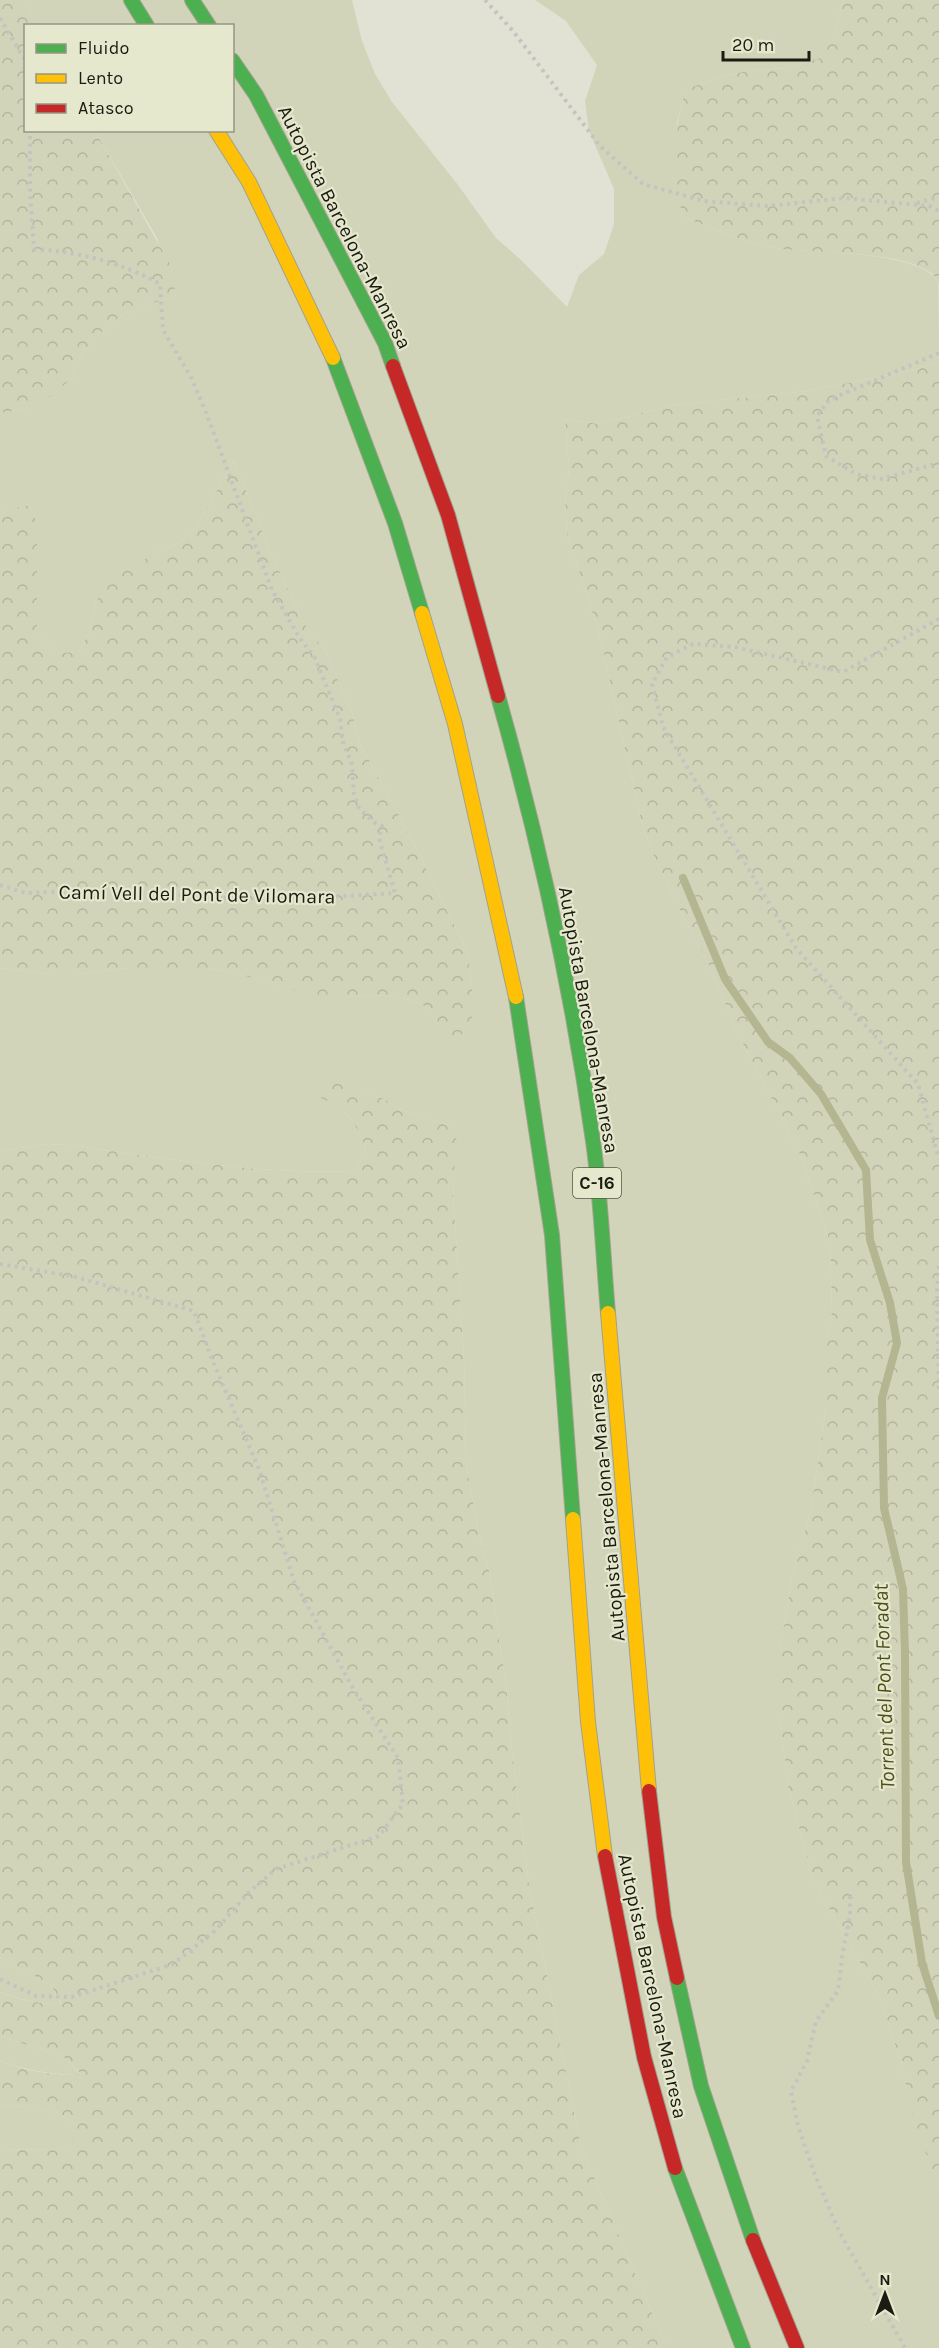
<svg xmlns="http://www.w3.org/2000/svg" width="939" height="2348" viewBox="0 0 939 2348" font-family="Karla,sans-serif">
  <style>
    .green { fill: #d2d4b9 }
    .forest { fill: url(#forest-crowns) }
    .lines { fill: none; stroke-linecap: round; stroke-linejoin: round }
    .stream { stroke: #b3b690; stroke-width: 8 }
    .fast-casing { stroke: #a1a28e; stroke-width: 16 }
    .slow-casing { stroke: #a1a28e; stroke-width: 16 }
    .jam-casing { stroke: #a1a28e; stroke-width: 16 }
    .path { stroke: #c3c4bf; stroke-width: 4; stroke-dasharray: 3 4.5; stroke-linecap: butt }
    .fast { stroke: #4caf50; stroke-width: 14 }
    .slow { stroke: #ffc107; stroke-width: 14 }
    .jam { stroke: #c62828; stroke-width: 14 }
    .labels { text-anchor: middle; stroke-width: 4.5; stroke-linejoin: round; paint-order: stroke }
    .shield { fill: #e6e8ce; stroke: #57584a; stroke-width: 1.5 }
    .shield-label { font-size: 18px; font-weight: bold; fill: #1a1b11 }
    .street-label { font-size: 20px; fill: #1a1b11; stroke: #e6e8ce }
    .water-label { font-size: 21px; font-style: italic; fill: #4e5019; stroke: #e6e8ce }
  </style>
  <defs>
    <pattern id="forest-crowns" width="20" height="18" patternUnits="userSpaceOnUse" patternTransform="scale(1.5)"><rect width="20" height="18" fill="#d2d4b9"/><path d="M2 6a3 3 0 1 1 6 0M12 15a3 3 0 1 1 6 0" fill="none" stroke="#b4b59e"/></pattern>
  </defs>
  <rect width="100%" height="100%" fill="#e1e2d4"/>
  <g class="green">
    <path d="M25,0h327l10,41 13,33 17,28 66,83 38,53 25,22 46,47 12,-32 25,-21 10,-30v-35l-25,-58 -4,-30 12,-36 -31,-44 -31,-21h308l-7,30 -15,28 -33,10 -37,2 -32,8 -33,11 -9,33 -2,32v32l9,31c30,12 60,26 92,31 32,5 149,2 162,35 1,9 1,63 1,78l-24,9 -108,21 -132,14 -77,19 -33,-5 4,49 -4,34 2,33 31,94 44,195 11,30 29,61 29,54 25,61 62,119 32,94 2,68 -6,33v63l-15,103 -19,67 -12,73v67l8,69 25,94 67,118 21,65 16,66 22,56v163h-272l-86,-201 -52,-262 -17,-134 -6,-67 -17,-113 -10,-37 -13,-70 -2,-105 -11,-167 3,-65 -52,-16 -22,-13 -46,-14 3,22 18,20 9,23 -11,22c-96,4 -190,-13 -284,-26l-25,-1 -46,7v-183l51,6h26l52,-6h78l25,4 50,14 60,9 55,1 25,8 17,19 33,1v-37l-4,-34 -60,-121 -48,-88 -8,-31 -26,-61 -23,-30 -14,-32 -15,-29 -40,-101 -38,68 -19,16 -22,9 -59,49 -6,28 -11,22 -25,1 -17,-19v-104l-28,-21 -9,7v-103l27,-4 45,-31 9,-23 17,-20 23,-19 27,-12 28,-7 -19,-59 -62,-107 137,-1v-104l-195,-1z"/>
    <path d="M0,1957l51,28 10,19c-22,0 -40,-4 -61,-12z"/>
    <path d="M0,2036l64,21 17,18c-28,0 -54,-5 -81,-14z"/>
    <path d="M0,2105l28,2 30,6 19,14 -5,19 -21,4 -51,-1z"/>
  </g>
  <g class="forest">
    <path d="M0,0h25l12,25 -11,1v104l69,1 75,133 6,33 -28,7 -27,12 -23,19 -17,20 -9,23 -21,18 -24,13 -27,4z"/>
    <path d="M843,0h96v284c-2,-3 -5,-9 -8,-11 -30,-23 -116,-19 -155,-25 -32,-5 -62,-19 -92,-31 -3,-10 -8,-21 -9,-31 -5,-33 2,-66 11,-97l33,-11 32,-8 37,-2 32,-10 16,-28z"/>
    <path d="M939,361v1824l-23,-56 -15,-66 -21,-65 -67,-118 -25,-94 -4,-33 -4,-36v-67l12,-73 19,-67 15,-103v-63l6,-33 -2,-68 -32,-94 -62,-119 -25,-61 -29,-54 -29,-61 -11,-30 -44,-195 -31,-94 -2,-33 4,-34 -4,-49 33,5 77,-19 132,-14 108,-21z"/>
    <path d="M234,460l40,101 15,29 14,32 23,30 26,61 8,31 48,88 60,121 4,34v37l-23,22 -10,-23 -17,-19 -25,-8 -85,-1 -80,-23 -25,-4h-78l-52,6h-26l-51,-6v-452l9,-7 24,-4 4,25v104l17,19 25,-1 11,-22 6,-28 13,-21 46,-28 22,-9 19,-16z"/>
    <path d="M336,1083l46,15 22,13 53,16 -4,65 11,167 2,105 13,70 10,37 17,113 6,67 17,134 52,262 86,201h-667v-199l51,1 20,-4 6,-19 -19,-14 -30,-6 -28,-2v-44c25,9 54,16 81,13l-17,-17 -64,-21v-44c20,8 39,13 61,11l-10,-18 -51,-28v-806l46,-7 25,1c94,13 188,30 284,26l11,-22c-12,-32 -19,-39 -51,-54z"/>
  </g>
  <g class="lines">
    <path class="stream" d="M683,878l42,101 43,63 22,16 31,36 45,76 4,70 20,63 7,40 -15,55 2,110 19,81 2,64 1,209 16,101 17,53"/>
    <g class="fast-casing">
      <g id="fast">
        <path d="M131,0l16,26"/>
        <path d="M192,0l17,26"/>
        <path d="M232,60l24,35 129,248 8,23"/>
        <path d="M333,358l62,165 27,90"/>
        <path d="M498,696c41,145 74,295 95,445 8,56 10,115 15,172"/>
        <path d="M516,997l36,238 21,284"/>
        <path d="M677,1978l24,108 52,154"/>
        <path d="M675,2168l68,180"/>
      </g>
    </g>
    <g class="slow-casing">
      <g id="slow">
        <path d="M216,130l33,52 84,176"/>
        <path d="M422,613l33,111 61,273"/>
        <path d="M608,1313l41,478"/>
        <path d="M573,1519l15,203 17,134"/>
      </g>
    </g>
    <g class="jam-casing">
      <g id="jam">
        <path d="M393,366l55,149 50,181"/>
        <path d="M649,1791l15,126 13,61"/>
        <path d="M605,1856l39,201 31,111"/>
        <path d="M753,2240l44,108"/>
      </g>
    </g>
    <g class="path">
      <path d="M485,0l28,31 87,115 43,38 61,17 63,5 77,-8 85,8 10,5"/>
      <path d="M0,18l26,44"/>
      <path d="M917,203l22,-6"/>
      <path d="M939,353l-110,47 -12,16 9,40 30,18 25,5 58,-16"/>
      <path d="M939,619l-96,53 -108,-25 -42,-3 -26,13 -15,27 11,43 133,221 122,136 21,75"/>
      <path d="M0,885l26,8 77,-3 113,8 129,-2 50,-3 -16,-55 3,-12 -9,-4 -14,-14 -5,-14 -2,-30 -9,-22 -3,-23 -25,-61 -16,-21 -27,-47 -65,-175 -15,-36 -29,-49 -3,-46c-39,-22 -81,-32 -126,-35l-4,-57v-62"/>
      <path d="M0,1264l76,13 118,34 17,46 48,112 35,112 57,104 47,73 5,46 -24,32 -103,33 -28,24 -32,37 -43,34 -101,33 -36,-1 -36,-17"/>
      <path d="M939,1266l-2,24 2,101"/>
      <path d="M850,1896v20l-8,41 -4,34 -22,30 -9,40 -16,30 7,35 17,49 24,56 66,117"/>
    </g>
    <use href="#fast" class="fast"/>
    <use href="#slow" class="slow"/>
    <use href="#jam" class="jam"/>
  </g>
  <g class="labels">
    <rect class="shield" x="573" y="1168" width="48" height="30" rx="4.5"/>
    <g class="shield-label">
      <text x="597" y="1189">C-16</text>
    </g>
    <g class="street-label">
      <text transform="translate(345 227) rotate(63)" y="7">Autopista Barcelona-Manresa</text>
      <text transform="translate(197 894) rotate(1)" y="7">Camí Vell del Pont de Vilomara</text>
      <text transform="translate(589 1020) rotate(80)" y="7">Autopista Barcelona-Manresa</text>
      <text transform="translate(606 1507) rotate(-95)" y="7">Autopista Barcelona-Manresa</text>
      <text transform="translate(653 1986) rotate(78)" y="7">Autopista Barcelona-Manresa</text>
    </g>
    <g class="water-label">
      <text transform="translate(884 1687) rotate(-92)" y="7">Torrent del Pont Foradat</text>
    </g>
  </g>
  <rect x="24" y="24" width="210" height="108" fill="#e6e8ce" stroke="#949682" stroke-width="1.5"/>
  <rect x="36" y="44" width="30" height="9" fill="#4caf50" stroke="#949682" stroke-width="1.5"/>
  <text x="78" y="54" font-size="18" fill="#1a1b11">Fluido</text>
  <rect x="36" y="74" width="30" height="9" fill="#ffc107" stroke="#949682" stroke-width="1.5"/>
  <text x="78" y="84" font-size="18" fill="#1a1b11">Lento</text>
  <rect x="36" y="104" width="30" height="9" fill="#c62828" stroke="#949682" stroke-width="1.5"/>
  <text x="78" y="114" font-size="18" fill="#1a1b11">Atasco</text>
  <g transform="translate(885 2294)" stroke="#e6e8ce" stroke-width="4.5" paint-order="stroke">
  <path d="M0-4.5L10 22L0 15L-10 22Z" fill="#1a1b11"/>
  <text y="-9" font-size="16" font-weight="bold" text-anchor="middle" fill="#1a1b11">N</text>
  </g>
  <path d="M723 51v9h86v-9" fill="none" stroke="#1a1b11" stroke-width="3"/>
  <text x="732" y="51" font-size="18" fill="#1a1b11" stroke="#e6e8ce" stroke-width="4.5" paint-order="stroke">20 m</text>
</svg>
